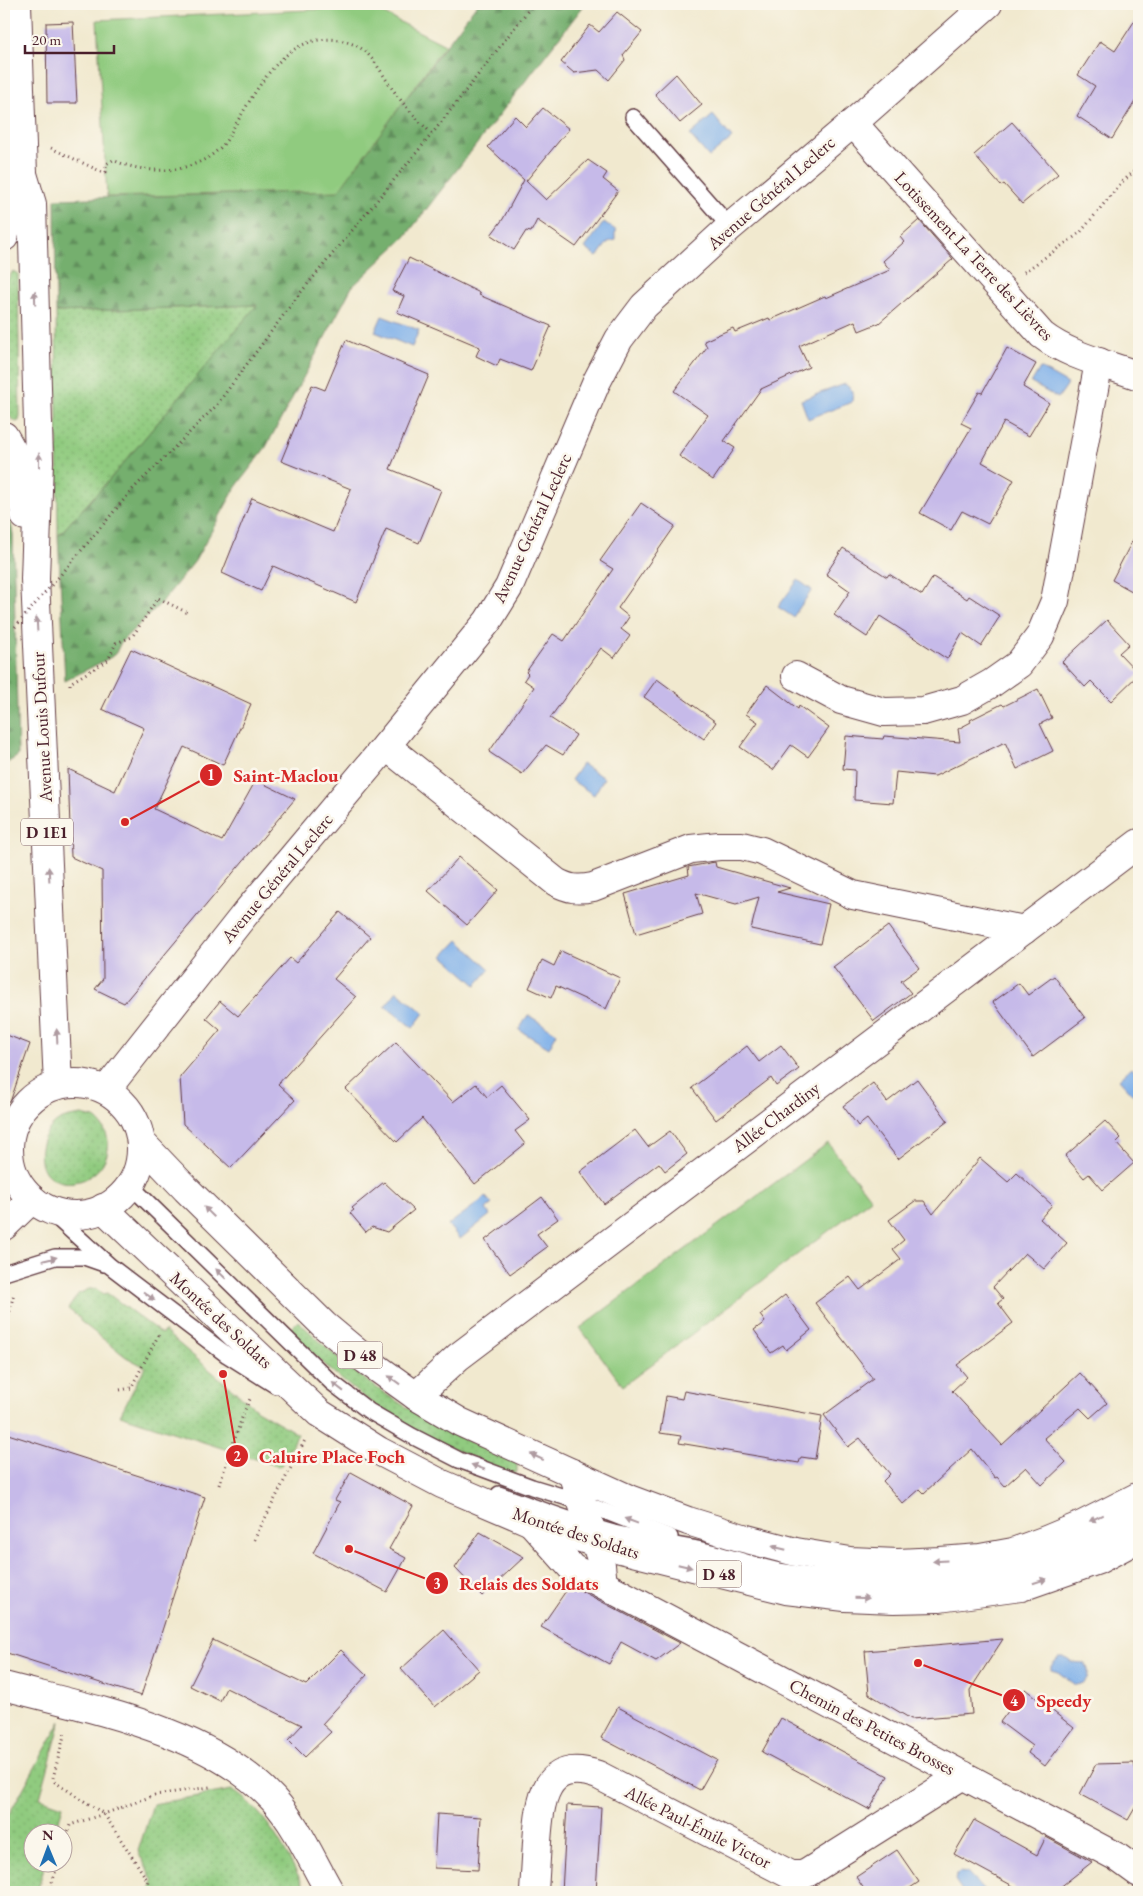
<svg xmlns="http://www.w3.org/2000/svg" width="1143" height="1896" viewBox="0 0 1143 1896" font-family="'EB Garamond',serif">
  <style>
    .grass { fill: url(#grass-dots); stroke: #6d7555 }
    .forest { fill: url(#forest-firs); stroke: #5f674c }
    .park { fill: #90cb7f; stroke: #6d7555 }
    .water { fill: #7dafe9; stroke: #64678a }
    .building { fill: #c6bae9 }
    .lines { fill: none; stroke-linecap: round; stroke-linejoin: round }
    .service-casing { stroke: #633d44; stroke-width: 18 }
    .minor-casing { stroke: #633d44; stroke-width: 30 }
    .tertiary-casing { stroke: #633d44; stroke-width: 30 }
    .secondary-casing { stroke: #633d44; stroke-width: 30 }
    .primary-casing { stroke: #633d44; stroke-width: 30 }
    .path { stroke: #633d44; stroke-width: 3; stroke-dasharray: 1 4; stroke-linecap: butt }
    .service { stroke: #fff; stroke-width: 15 }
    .minor { stroke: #fff; stroke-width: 28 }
    .tertiary { stroke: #fff; stroke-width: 28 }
    .secondary { stroke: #fff; stroke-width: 28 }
    .primary { stroke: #fff; stroke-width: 28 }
    .path-bridge { stroke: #633d44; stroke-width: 3; stroke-dasharray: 1 4; stroke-linecap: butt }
    .oneway { fill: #ae9aa0 }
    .labels { text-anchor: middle; stroke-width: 5; stroke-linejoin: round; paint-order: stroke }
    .shield { fill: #fbf7ec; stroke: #7f6065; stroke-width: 1 }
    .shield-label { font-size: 16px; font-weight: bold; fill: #4a1f2b }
    .street-label { font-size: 18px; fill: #4a1f2b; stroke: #fbf7ec }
    .leader { fill: none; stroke: #d62828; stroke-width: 2 }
    .callout-dot { fill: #d62828; stroke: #fbf7ec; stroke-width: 2 }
    .mark-label { font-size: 15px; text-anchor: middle; font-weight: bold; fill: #fff }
    .callout-label { font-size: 19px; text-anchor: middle; font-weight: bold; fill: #d62828; stroke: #fbf7ec; stroke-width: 5; stroke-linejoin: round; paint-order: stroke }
  </style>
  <defs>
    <pattern id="grass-dots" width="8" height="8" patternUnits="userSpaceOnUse" patternTransform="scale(1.25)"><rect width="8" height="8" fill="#90cb7f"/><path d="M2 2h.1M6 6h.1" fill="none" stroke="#7eae6e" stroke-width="1.8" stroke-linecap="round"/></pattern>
    <pattern id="forest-firs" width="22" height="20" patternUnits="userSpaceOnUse" patternTransform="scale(1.25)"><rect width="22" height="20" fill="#74af6e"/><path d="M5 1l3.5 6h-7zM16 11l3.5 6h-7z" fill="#618e5b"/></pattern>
  </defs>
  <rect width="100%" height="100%" fill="#fbf7ec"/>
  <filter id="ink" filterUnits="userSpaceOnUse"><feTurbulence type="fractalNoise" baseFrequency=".02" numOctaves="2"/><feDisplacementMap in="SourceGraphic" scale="10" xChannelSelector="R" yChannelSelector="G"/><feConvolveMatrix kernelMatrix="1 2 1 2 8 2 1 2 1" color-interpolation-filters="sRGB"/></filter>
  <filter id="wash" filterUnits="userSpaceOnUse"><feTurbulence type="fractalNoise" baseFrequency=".0096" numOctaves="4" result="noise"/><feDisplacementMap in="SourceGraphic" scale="20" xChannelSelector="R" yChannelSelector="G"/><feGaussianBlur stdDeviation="1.12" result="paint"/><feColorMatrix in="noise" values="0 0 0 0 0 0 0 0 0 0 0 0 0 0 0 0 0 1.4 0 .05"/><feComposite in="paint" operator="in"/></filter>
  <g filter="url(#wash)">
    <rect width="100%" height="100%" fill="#f1e9cf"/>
    <g class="grass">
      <path d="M13,271l5,3 2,143 -1,4 -3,1 -12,-10v-127z"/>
      <path d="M258,305l-148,174 -52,57 -2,-224z"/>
      <path d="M82,1115c4,1 8,2 12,3 4,2 8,7 10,11 15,27 -12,58 -41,53 -6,-1 -13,-4 -17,-9 -12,-16 -4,-43 14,-53 7,-3 15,-4 22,-5z"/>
      <path d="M89,1289h7l8,5 3,-1 55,41 2,-3 93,79 41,24 -18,33 -160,-52 25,-48 -19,-10 -46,-36v-3l-12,-9 10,-15z"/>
      <path d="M298,1321c22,21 45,42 69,60 46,33 95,59 147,81l3,2v8l-4,2c-46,-19 -92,-38 -134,-66 -33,-22 -62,-50 -90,-78z"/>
      <path d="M61,1721l-21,77 23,8 -8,27 -23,1v30h13l-8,28h-33v-69z"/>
      <path d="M232,1790c37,23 55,65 75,102h-157l3,-11 -15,-30 15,-47z"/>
    </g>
    <g class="forest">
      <path d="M477,4h108l-180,233 -53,50 -86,160 -30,40 -41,74 -33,41 -41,40 -6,13 -50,26 -7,-145 52,-57 147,-174 -201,7 -1,-113 282,-8z"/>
      <path d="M4,486l9,48 5,222 -14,9z"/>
    </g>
    <g class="park">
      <path d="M371,7l74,38 -107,146 -231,6 -10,-177z"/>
      <path d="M828,1143l43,56 -248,187 -43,-58z"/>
    </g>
    <g class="water">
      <path d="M713,115l19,23 -23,19 -19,-22z"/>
      <path d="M604,222l13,9 -2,2v7l-7,2 -11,15 -12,-9z"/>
      <path d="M382,316l37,14 -7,17 -37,-15z"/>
      <path d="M1040,368l28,16 -10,14 -27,-15z"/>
      <path d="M845,384l8,7 -1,11 -44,17 -7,-19z"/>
      <path d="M798,580l14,10 -19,27 -15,-10z"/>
      <path d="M582,764l22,14 -10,17 -23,-15z"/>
      <path d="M458,940l32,29 -14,16 -33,-29z"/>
      <path d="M397,991l27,22 -11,15 -28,-22z"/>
      <path d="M528,1015l29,18 -8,15 -30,-18z"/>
      <path d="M1131,1068l8,9v24l-20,-22z"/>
      <path d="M486,1197l6,7 -6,5 4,6 -30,24 -12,-14z"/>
      <path d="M1059,1657h5l7,5 14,1c7,11 2,21 -10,22l-17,-13 -7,-2v-4z"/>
      <path d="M959,1872l8,1 18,19h-22l-8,-12 2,-6z"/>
    </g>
    <g id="blocks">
      <g class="building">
        <path d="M617,12l25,20 -19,23 2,5 -16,20 -11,-10 -24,3 -13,-11 29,-37 9,7z"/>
        <path d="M1139,14v81l-27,44 -35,-23 18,-30 -17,-11 22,-34 15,10z"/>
        <path d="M73,22l4,81h-30l-1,-80z"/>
        <path d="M676,74l26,31 -22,18 -25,-29z"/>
        <path d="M543,108l26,21 -43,52 20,19 42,-40 19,13 -4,6 15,12 -42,56 -39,-27 -6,12 -5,-1 -12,19 -23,-15 12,-16 21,-39 -36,-33 27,-31 11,11z"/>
        <path d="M1012,122l46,52 -36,30 -18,-20 -3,2 -27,-31z"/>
        <path d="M919,220l34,39 -74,64 -20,8 -4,-10 -56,25 10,21 -48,22 -37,52 11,7 -22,32 -34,-24 29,-41 -34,-24 33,-44 -3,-6 29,-13 2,4 34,-14 1,2 55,-24 1,2 64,-28 -7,-9 21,-19 -4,-5z"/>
        <path d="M409,258l71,35 -1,2 72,31 -20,45 -31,-12 -3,7 -21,-10 4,-9 -83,-35 7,-16 -12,-5z"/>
        <path d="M346,340l83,35 -39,94 51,21 -22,53 -33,-14 -30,73 -83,-36 -12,25 -39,-18 30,-75 81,34 18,-43 -70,-28 31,-76 13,5z"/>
        <path d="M1007,348l29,16 -13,23 26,16 -20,33 -25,-14 -22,40 32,18 -26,44 -26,-13 -11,19 -31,-17 51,-85 -10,-5 18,-31 3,1z"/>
        <path d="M641,503l34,23 -57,82 11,9 -8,12 9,7 -16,22 -13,-10 -51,70 26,17 -13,20 -17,-10 -24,29 -33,-22 45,-65 -10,-7 4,-6 -2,-2 27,-38 11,7 49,-72 -13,-8z"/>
        <path d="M1139,528v67l-27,-15z"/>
        <path d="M843,548l44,29 2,-3 33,21 11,-18 34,22 2,-3 31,20 -19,30 -19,-13 -15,26 -67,-43 -13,21 -33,-22 16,-24 -24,-17z"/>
        <path d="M1107,620l22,24 -10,9 20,21 -28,27 -20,-20 -6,6 -23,-25z"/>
        <path d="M131,649l120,55 -28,61 -39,-18 -30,62 68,32 34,-61 39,19 -171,204 -29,-14 8,-10 -1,-108 -31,-14 -3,-88 47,22 29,-63 -42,-19z"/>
        <path d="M657,679l59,43 -12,17 -60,-42z"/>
        <path d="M767,685l31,24 1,-3 30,22 -21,29 -17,-12 -18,25 -33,-23 18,-25 -12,-8z"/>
        <path d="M1038,689l14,29 -12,6 13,27 -36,18 -12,-27 -70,34 -39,-4 -3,31 -39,-3 1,-30 -12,-1 3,-33 37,3 1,-3 76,6 -2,-13 13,-7 -1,-2 32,-16 2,2z"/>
        <path d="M459,857l39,33 -31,35 -39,-34z"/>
        <path d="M715,862l1,5 74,21 -13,4 52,12 -9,40 -69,-15 8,-32 -23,7 -40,-11 6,21 -66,20 -11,-40 64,-19 -1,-8z"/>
        <path d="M340,912l30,25 -36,42 22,18 -78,87 17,16 -64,68 -48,-44 -3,-47 40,-47 -14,-12 14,-17 18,15 52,-58 6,5z"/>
        <path d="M888,926l31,42 -18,13 10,12 -37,28 -41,-54z"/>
        <path d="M561,951l59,27 -14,31 -50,-23 -5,12 -22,-10 13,-28 12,6z"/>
        <path d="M1054,976l31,42 -52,39 -40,-55 26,-19 9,12z"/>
        <path d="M4,1034l26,10 -22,64 -4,-1z"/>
        <path d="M396,1042l57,60 23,-18 11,13 14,-12 29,35 -15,11 10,13 -50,40 -53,-66 -25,24 -51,-53z"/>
        <path d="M781,1045l18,24 -23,17 -5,-8 -55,42 -24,-32 55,-42 12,16z"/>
        <path d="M917,1079l31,42 -50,38 -31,-40 -9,7 -15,-20 30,-23 14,19z"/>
        <path d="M1105,1121l16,17 -5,5 18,20 -31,27 -14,-16 -5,4 -19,-22z"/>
        <path d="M635,1130l13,17 22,-16 17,23 -22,17 -6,-8 -55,41 -24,-32z"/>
        <path d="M980,1158l28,24 9,-9 35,32 -12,14 27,24 -23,26 -19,-16 -32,34 10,12 -5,4 15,20 -56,42 10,12 -15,14 50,54 78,-72 27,30 -17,15 -10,-10 -36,30 22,24 -24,23 -16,-18 -21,19 -8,-9 -2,1 -23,-29 -48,44 -4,-4 -17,15 -20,-23 7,-7 -30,-36 -12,9 -24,-32 49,-36 -58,-76 35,-26 10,13 41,-31 -8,-10 11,-9 -15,-20 26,-19h9l9,13z"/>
        <path d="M384,1182l30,28 -27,22 -15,-5 -6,5 -16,-19 4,-3 -2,-2z"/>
        <path d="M542,1197l16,22 -21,15 10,13 -37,27 -25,-34z"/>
        <path d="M785,1295l26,35 -25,20 -3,-5 -12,8 -17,-23 11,-8 -5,-7z"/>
        <path d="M684,1391l138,25 -7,43 -14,-2 -2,6 -120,-20 2,-7 -21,-3 6,-37 16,3z"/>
        <path d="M8,1434l197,63 -64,199 -137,-44v-206z"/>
        <path d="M351,1472l62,34 -24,43 17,9 -19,34 -74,-39 27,-51 -5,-2z"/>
        <path d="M480,1532l44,25 -42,39 -27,-28z"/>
        <path d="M570,1585l110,58 -24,18 -35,-19 -12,22 -68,-37z"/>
        <path d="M444,1630l35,40 -44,37 -34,-38z"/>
        <path d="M1003,1639l-33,51 2,24 -61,5 -42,-25 -4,-43z"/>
        <path d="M213,1640l93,45 35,-35 26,25 -45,49 9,8 -26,25 -17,-17 14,-15 -76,-37 -6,13 -30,-15z"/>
        <path d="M1025,1689l49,39 -29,38 -17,-13 4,-7 -32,-24z"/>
        <path d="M618,1707l99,53 -17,30 -99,-52z"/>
        <path d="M781,1718l107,58 -18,33 -2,-2 2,3 -108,-58z"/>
        <path d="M1134,1763l5,20v18l-11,19 -48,-26 16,-30z"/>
        <path d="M567,1805l34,2 -5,85h-34z"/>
        <path d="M437,1814l44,3 -3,53 -44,-2z"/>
        <path d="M974,1820l63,35 9,-18 46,25 -38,30h-37l-4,-6 -59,-32z"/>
        <path d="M897,1850l22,32 -15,10h-38l-10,-15z"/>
      </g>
    </g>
  </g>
  <g filter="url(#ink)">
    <use href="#blocks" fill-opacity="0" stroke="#633d44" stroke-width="1"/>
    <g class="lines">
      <g class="service-casing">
        <g id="service">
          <path d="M633,117l97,110"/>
          <path d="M130,1185l201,197 38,29 43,25 47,24 73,27 49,15 89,35"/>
          <path d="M46,1208l64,58 117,89 49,31"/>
          <path d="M4,1273l51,-16h29l20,7"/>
          <path d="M499,1494c38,14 76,29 115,39 31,7 62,12 93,18 25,6 48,15 73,20 73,13 166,17 238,-2 43,-11 82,-32 121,-52"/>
        </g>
      </g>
      <g class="minor-casing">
        <g id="minor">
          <path d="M853,123l189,212c27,21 65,29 97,41"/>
          <path d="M796,676l45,24 43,12 39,-1 39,-11 30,-17 27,-19 21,-28 15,-35 44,-239"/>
          <path d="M386,746l170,136c13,7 22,8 37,5l98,-38 28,-3h23l20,5 91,44 171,35"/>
          <path d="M416,1396l42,-39 681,-514"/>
          <path d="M572,1473l28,83 3,28"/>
          <path d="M531,1522l41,46 545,289 22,16"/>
          <path d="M4,1686c87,23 205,44 269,113 24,26 39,62 57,93"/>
          <path d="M534,1892c1,-17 2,-34 3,-50 3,-41 7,-85 61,-67l193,100h11l5,-2 156,-98"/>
        </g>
      </g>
      <g class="tertiary-casing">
        <path id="tertiary" d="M4,1226l28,-27"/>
      </g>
      <g class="secondary-casing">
        <path id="secondary" d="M106,1090l139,-176 141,-168 102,-125 21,-34 87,-204 23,-44 25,-33 86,-79 123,-104 135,-119"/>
      </g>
      <g class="primary-casing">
        <g id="primary">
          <path d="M17,4l6,170 9,30 7,257 -4,118 23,506"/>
          <path d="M4,237l13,-48 6,-15"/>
          <path d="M4,436l13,23 8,57"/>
          <circle cx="75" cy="1149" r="66"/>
          <path d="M141,1142l45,47 138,136 42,35 50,36 44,26 169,77 59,22 55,17 53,14 54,9 48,2 42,-2 40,-3 33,-6 33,-12 36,-15 57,-29"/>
          <path d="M103,1208l216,205 60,38 63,33 89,38 65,21 190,47 59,7 49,2 45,-1 82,-11 77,-27 41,-22"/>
        </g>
      </g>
      <g class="path">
        <path d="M51,148l51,24h4v-8l7,-4c33,15 78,15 106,-11 7,-6 11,-15 15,-22 20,-32 43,-81 85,-87 14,-2 27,0 40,7 16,10 24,30 35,44 11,16 24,29 38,43"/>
        <path d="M1024,272l56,-39 41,-50 18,-16"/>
        <path d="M65,570l67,-80 83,-83 82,-110 135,-163 101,-130"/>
        <path d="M70,685v-2l38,-23 8,-17 16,-6 26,-39 30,15"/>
        <path d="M5,1331l9,-38"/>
        <path d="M120,1390l11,-2 29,-56"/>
        <path d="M219,1485l25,-73 7,-15"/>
        <path d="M254,1540l52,-102"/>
        <path d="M62,1850l8,-25 34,-11 -49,-32 -2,-4 12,-46"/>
        <path d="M49,1892l9,-28"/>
        <path d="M145,1892l3,-11 -44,-67 51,-19 55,-8"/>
      </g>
      <use href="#service" class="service"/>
      <use href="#minor" class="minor"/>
      <use href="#tertiary" class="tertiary"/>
      <use href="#secondary" class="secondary"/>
      <use href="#primary" class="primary"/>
      <path class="path-bridge" d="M15,627l49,-56"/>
    </g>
    <defs><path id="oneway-solid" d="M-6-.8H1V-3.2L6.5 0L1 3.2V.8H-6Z" transform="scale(1.25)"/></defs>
    <g class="oneway">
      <use href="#oneway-solid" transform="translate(35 298) rotate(-92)"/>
      <use href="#oneway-solid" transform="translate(39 460) rotate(-90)"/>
      <use href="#oneway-solid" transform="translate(37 624) rotate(-93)"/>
      <use href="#oneway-solid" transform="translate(49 874) rotate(-93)"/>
      <use href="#oneway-solid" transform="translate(57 1036) rotate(-93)"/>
      <use href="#oneway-solid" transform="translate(209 1212) rotate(-135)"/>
      <use href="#oneway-solid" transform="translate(50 1259) rotate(-14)"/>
      <use href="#oneway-solid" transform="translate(221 1274) rotate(-136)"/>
      <use href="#oneway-solid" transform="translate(149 1296) rotate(37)"/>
      <use href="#oneway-solid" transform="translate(394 1380) rotate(-144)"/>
      <use href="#oneway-solid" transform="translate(338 1387) rotate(-142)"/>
      <use href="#oneway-solid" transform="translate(537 1457) rotate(-155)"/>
      <use href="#oneway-solid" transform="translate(478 1467) rotate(-160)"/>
      <use href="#oneway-solid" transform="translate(1096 1518) rotate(154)"/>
      <use href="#oneway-solid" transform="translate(631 1521) rotate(-159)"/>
      <use href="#oneway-solid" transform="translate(779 1548) rotate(-166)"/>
      <use href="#oneway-solid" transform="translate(940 1561) rotate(176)"/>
      <use href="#oneway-solid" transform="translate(685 1566) rotate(14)"/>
      <use href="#oneway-solid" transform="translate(1040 1581) rotate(-18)"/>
      <use href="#oneway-solid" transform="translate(862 1598) rotate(2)"/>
    </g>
  </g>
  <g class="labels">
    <g class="shield">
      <rect x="21" y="818.5" width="52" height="27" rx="4"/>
      <rect x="337.5" y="1341.5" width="45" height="27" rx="4"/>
      <rect x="696.5" y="1560.5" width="45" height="27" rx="4"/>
    </g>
    <g class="shield-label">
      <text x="47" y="838">D 1E1</text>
      <text x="360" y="1361">D 48</text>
      <text x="719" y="1580">D 48</text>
    </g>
    <g class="street-label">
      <text transform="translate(771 193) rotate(-41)" y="6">Avenue Général Leclerc</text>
      <text transform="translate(974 256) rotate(47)" y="6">Lotissement La Terre des Lièvres</text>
      <text transform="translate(532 528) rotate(-65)" y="6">Avenue Général Leclerc</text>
      <text transform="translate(42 727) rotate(-93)" y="6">Avenue Louis Dufour</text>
      <text transform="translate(277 878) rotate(-50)" y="6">Avenue Général Leclerc</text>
      <text transform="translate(776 1117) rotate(-37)" y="6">Allée Chardiny</text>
      <text transform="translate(221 1320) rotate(43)" y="6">Montée des Soldats</text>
      <text transform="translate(576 1533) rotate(18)" y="6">Montée des Soldats</text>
      <text transform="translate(872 1727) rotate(28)" y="6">Chemin des Petites Brosses</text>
      <text transform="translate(698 1827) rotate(27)" y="6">Allée Paul-Émile Victor</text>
    </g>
  </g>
  <path class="leader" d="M125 822L211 775M223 1374L237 1456M349 1549L437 1583M918 1663L1014 1700"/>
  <g class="callout-dot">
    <circle cx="125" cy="822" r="5"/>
    <circle cx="223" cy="1374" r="5"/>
    <circle cx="349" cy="1549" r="5"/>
    <circle cx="918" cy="1663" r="5"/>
    <circle cx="211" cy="775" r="12"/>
    <circle cx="237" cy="1456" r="12"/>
    <circle cx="437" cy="1583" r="12"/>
    <circle cx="1014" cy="1700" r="12"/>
  </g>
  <g class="mark-label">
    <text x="211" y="780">1</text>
    <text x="237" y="1461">2</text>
    <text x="437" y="1589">3</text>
    <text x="1014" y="1706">4</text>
  </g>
  <g class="callout-label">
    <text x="286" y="782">Saint-Maclou</text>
    <text x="332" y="1463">Caluire Place Foch</text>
    <text x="529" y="1590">Relais des Soldats</text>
    <text x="1064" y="1707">Speedy</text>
  </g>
  <rect width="1143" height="1896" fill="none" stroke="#fbf7ec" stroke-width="20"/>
  <g transform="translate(48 1848) rotate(359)"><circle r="24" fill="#fbf7ec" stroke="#b4a19f"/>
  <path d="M0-4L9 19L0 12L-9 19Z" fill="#1f6fb2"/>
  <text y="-8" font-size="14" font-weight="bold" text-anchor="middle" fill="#4a1f2b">N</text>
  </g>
  <path d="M25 45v8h89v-8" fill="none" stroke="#4a1f2b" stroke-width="2.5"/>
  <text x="32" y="45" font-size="15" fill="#4a1f2b" stroke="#fbf7ec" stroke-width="4" paint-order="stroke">20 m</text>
</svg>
